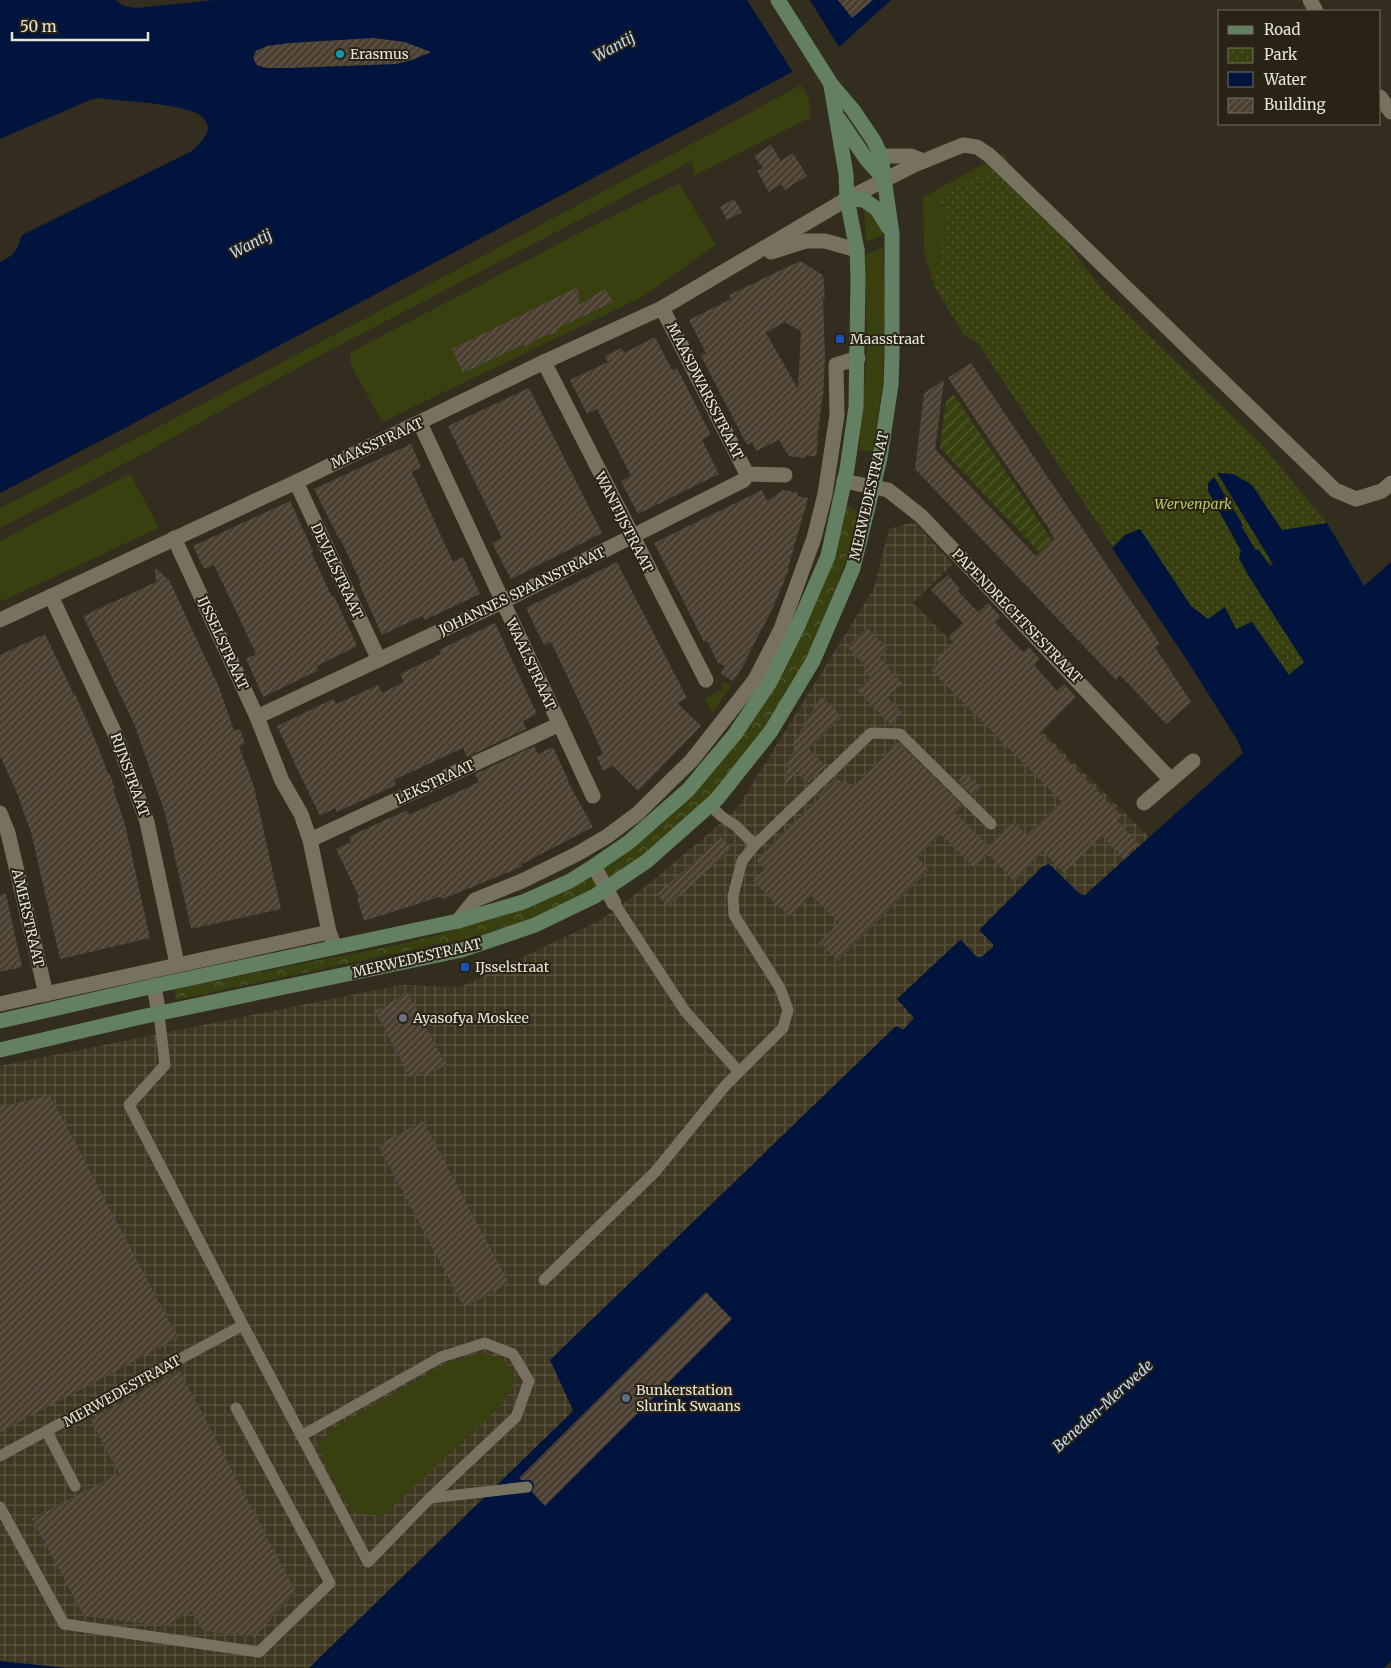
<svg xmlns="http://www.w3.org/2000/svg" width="1391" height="1668" viewBox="0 0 1391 1668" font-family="Merriweather,serif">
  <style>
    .industrial { fill: url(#industrial-grid) }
    .grass { fill: #384010 }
    .forest { fill: url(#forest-crowns) }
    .park { fill: url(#park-dots) }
    .garden { fill: url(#garden-furrows) }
    .water { fill: #00143d }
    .pier { fill: #322d1e }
    .building { fill: url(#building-hatch); fill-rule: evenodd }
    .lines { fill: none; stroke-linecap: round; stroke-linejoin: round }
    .lane { stroke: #777160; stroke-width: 11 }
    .street { stroke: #777160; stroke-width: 15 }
    .secondary { stroke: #638162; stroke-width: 15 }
    .culture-dot { fill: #0f9aa8; stroke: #282314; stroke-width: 2 }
    .transit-dot { fill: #1a4fb4; stroke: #282314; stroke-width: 2 }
    .worship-dot { fill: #6b7280; stroke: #282314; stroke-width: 2 }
    .service-dot { fill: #5c6f8a; stroke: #282314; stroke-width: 2 }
    .labels { text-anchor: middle; stroke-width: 4; stroke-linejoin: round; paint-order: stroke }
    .poi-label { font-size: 14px; fill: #e7e4da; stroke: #282314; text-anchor: start }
    .street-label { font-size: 14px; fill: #e7e4da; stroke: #282314 }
    .park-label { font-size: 14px; font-style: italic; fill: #b6ca5e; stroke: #282314 }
    .water-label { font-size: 15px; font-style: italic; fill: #c1d9fc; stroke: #282314 }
  </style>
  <defs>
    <pattern id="industrial-grid" width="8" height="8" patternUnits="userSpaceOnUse" patternTransform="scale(1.25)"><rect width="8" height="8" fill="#3e3721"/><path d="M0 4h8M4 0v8" fill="none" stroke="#5a5441"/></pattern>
    <pattern id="forest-crowns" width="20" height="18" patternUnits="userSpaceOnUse" patternTransform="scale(1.25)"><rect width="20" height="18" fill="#384010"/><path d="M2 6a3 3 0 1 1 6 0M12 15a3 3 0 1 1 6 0" fill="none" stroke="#555b32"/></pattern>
    <pattern id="park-dots" width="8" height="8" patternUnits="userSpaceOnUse" patternTransform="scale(1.25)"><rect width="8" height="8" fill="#384010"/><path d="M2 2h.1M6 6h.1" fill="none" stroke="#555b32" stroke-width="1.8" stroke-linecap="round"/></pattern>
    <pattern id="garden-furrows" width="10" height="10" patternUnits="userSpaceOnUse" patternTransform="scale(1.25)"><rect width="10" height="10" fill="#384010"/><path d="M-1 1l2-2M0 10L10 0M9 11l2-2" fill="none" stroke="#555b32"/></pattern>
    <pattern id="building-hatch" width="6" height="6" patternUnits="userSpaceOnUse" patternTransform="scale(1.25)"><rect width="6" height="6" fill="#4b3f32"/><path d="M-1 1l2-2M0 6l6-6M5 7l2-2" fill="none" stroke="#655b4f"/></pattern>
  </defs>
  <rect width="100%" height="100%" fill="#322d1e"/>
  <path class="industrial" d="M914,522l39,42 -40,39 236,234 -823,831h-270l-56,-6v-596l401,-81 59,2 141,-67 54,-41 81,-69 138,-222 15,-59z"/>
  <g class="grass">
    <path d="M801,85l8,13 1,20 -116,58 -2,-15 -371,194 -174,97 -147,76v-20c269,-136 535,-280 801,-423z"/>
    <path d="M1004,153l5,12 -62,54 -13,67 -10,-35 -1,-54z"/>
    <path d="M678,184l2,1 36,60 -74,52 -260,125 -32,-59 1,-11 242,-126z"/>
    <path d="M867,209c10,6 13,16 16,26l-17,7 -2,-31z"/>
    <path d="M883,247l2,58 -2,74 -9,73 -15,-2 8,-100 -2,-95z"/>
    <path d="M128,475h3l28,53 -159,74v-61z"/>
    <path d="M724,682l7,4 -19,27 -7,-14 18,-10 -2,-5z"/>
    <path d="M481,1353l22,6 13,19 -14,27 -119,111c-8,-1 -20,-1 -27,-4 -13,-6 -34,-53 -38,-68l13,-14 116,-67z"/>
  </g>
  <path class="forest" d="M842,504l16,8 -7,33 -12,35 -39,93 -27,45 -67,84 -39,38 -94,63 -56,22 -54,14 -287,61 -3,-11 234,-46 93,-26 51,-21 61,-34 50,-38 44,-45 41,-50z"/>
  <path class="park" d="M1009,165l94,126 158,153 66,79 -78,52 55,86 -2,5 -11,6 -2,4 -37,-55 -64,39 -210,-317 -14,-8 -30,-49 13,-67 -8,-20 20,-15z"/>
  <path class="garden" d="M954,395l131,194 -6,5 -139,-146 6,-47z"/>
  <g class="water">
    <path d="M0,0h115l9,6 12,2 79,-8h676l-52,47 -716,382 -123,64v-231c16,-8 16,-11 22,-27l170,-84c6,-6 15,-14 16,-22 1,-7 -8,-15 -14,-17 -27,-10 -67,-10 -96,-14l-6,1 -92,40z"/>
    <path d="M1217,473l16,1 19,11 30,45 45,-7 37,63 27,-24v1099l-7,7h-1075l262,-255 2,-3 -23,-50 346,-334 7,4 11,-12 -17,-19 62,-58 2,-1 15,16 4,2 13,-11v-3l-13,-13v-2l62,-62 6,-3 2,1 30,29 5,1 158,-142 -7,-15 -49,-78 -75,-112 13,-13 15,-6 51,77 17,13 17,-12 11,22 16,-7 37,53 15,-13 -56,-87 -9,-17 2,-7 -33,-60v-8l6,-6 29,48 -2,1 15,24 2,-1 12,17 3,-2z"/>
    <path d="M0,1661l68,7h-68z"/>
  </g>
  <path class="pier" d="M747,0h63l30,49 -46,25z"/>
  <g class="building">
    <path d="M838,0h35l-21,18z"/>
    <path d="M373,38l32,4 26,10 -19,8 -16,4 -105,4h-23l-9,-2 -3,-2 -3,-7 3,-6 11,-5 22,-3z"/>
    <path d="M771,145l10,16 12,-8 14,23 -22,14 -4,-6 -12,8 -12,-21 6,-3 -9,-12z"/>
    <path d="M734,199l8,13 -15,8 -7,-13z"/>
    <path d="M800,261l23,14 2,24h-2l2,57 -2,43h-1l-3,26 -2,15h1l-2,17 -11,-2v3l-16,-2 -10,-16 -23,11 -4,-9 -5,3 -46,-89 5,-3 -17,-33 42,-21 -2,-4zM784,322l17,9 -3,58 -32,-56z"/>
    <path d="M578,287l1,18 26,-16 8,13 -57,27 1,3 -18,6 -13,9 -2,-3 -61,29 -11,-24z"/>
    <path d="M655,337l17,33 5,-2 34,67 -9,5 17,34 -81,40 -17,-33 10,-5 -34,-67 -10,5 -17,-34 38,-18 -3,-6 16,-8 3,5z"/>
    <path d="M971,363l189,281 -5,3 36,55 -25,22 -46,-49 -4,5 -201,-211 9,-76 20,-13 -9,69 101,107 18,-17 -5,-10 -101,-151z"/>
    <path d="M529,388l73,145 -91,46 -19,-36 10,-5 -54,-112z"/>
    <path d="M411,444l10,23 -9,5 41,90 10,-5 17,37 -55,26 -3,-4 -40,19 -23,-51 2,-1 -21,-45 -1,1 -25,-50z"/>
    <path d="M762,490l5,11 16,-11 15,3 -1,3 11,2 -4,17h-1l-15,53 1,1 -17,41 -26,49 1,1 -14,21 -12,-7 4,-8 -7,-3 -11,-22 -3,1 -50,-99z"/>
    <path d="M290,501l23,50 -2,1 21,45 2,-1 23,50 -40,20 2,4 -56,27 -17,-38 10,-5 -13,-28 -29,-61 -10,4 -11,-23z"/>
    <path d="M617,562l70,136 -10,5 24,23 -63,65 -25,-25 -10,5 -6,-14 6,-3 -34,-74 -18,-38 -7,3 -18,-37z"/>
    <path d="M155,568l14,12 50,107 15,44 6,-2 5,15 -6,2 15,41 27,122 -90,20 -26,-116 -30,-87 -52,-110 73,-34z"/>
    <path d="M948,575l12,14 -2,2 20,21 10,-9 13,14 -6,5 28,30 6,-5 11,12 -6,6 23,26 7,-7 12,13 -36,36 82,83 -5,5 21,22 -15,15 -21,-22 -38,37 -21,-22 -29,30 -26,-27 -13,14 -35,-34 -23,23 12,13 -91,91 -19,-18 20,-20 -28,-28 -21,22 -37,-36 12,-12 -9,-9 65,-64 -2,-2 15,-15 21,6 43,-43 65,64 -8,7 34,33 25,-24 12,13 35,-34 -130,-131 8,-7 -3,-3 18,-17 -6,-6 15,-14 -32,-33z"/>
    <path d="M495,623l42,91 -14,7 3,8 -59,28 -4,-9 -69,32 2,5 -59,27 -2,-4 -15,8 -43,-90 56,-27 3,5 42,-19 4,8 22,-11 -4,-8 41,-20 -2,-4z"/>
    <path d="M867,627l21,22 -8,8 9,9 -2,1 15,16 -15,14 15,15 -12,12 -33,-34 13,-13 -5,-5 3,-4 -21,-21z"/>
    <path d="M45,634l29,61 1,-1 22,50 11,30h2l5,15h-2l12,35 25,114 -90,21 -29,-127 -16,-44 -15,-32v-101z"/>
    <path d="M821,696l21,21 -33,32 17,17 -18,17 -11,-11 -11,12 2,-23 8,-14 -3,-3z"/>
    <path d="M534,746l4,8 15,-7 16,35h-1l25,45 -71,37 -1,3 -78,32 -4,-2 -75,24 -7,-23 2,-1 -23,-48 15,-7 -2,-5 12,-6 46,-21 2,5 70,-33 -4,-8z"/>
    <path d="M966,773l15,15 -8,8 -15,-16z"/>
    <path d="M721,837l11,12 -64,57 -11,-12z"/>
    <path d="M6,894l16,73 -22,5v-77z"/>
    <path d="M408,993l38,72 -21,11 -2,-5 -13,7 -35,-67z"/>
    <path d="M50,1095l128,243 -178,94v-325z"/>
    <path d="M423,1121l86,162 -45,24 -86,-162z"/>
    <path d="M706,1292l26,27 -187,187 -13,-14 2,-5 -1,-5 -3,-2h-9l-2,-2z"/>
    <path d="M180,1371l116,221 -42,45 -51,-6 -11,-20 -27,15 -81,-10 -52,-97 87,-46 -29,-54z"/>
  </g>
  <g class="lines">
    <g class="lane">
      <path d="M710,805l11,11 15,10 19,19"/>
      <path d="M614,903l71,108 54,61"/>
      <path d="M159,1014l6,51 -36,40 114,220 125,237 62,-64 86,-81 13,-36 -16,-27 -28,-11 -44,14 -140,79"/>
      <path d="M544,1280l111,-108 70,-86 58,-58 5,-18 -8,-22 -46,-73 -1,-19 9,-35 13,-16 116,-112 29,1 91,90"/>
      <path d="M47,1432l28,54"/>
      <path d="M0,1456l243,-131"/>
      <path d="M430,1498l97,-11"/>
      <path d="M0,1507l64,117 195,28 71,-69 -94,-175"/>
    </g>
    <g class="street">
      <path d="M1310,0l6,11"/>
      <path d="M1380,97l11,15"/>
      <path d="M881,156h30l12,5"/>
      <path d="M771,252l35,-11h19l32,9"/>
      <path d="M662,308l85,166"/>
      <path d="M544,362l162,318"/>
      <path d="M420,423l173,373"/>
      <path d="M747,474l38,1"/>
      <path d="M844,481l44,9 33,26 250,264"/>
      <path d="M296,482l83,178"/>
      <path d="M174,538l83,179 25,64 19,33 9,26 19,92 6,15"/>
      <path d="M51,596l65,140 31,86 30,142"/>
      <path d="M0,620l296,-138 248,-120 118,-54 185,-109 67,-34 49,-20 14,2 12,8 346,335 21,9 26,-8 9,-8"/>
      <path d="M257,717l245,-115 242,-122 3,-6"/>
      <path d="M1144,803l49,-42"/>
      <path d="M0,813l8,20 38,161"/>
      <path d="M310,840l250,-116"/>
      <path d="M594,866l20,37"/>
      <path d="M458,921l17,-21 47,-19 55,-27 29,-17 31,-23 55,-54 63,-80 26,-51 33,-91 11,-44 12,-79 -1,-50 22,-7"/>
      <path d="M154,986l5,28"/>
      <path d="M0,1004l329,-72"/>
    </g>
    <g class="secondary">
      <path d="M839,119l28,41 18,20"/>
      <path d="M847,199l17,1 13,9 11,18"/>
      <path d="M0,1021l154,-35 304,-65 65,-19 47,-21 24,-15 35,-24 59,-52 47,-56 35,-52 26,-52 32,-74 19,-87 9,-62 2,-129 -1,-28 -10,-51 -1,-25 -15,-88"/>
      <path d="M0,1050l141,-33 321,-67 73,-25 60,-29 52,-35 70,-62 54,-68 42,-70 40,-93 27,-110 11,-73 1,-28v-123l-11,-78 -7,-15 -21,-31 -22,-26 -53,-84"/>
    </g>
  </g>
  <circle class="culture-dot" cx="340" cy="54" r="5"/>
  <g class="transit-dot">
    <rect x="835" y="334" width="10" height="10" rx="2.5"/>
    <rect x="460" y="962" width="10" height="10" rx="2.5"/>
  </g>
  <circle class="worship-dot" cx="403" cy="1018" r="5"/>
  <circle class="service-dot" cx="626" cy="1398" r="5"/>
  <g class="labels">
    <g class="poi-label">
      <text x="350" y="59">Erasmus</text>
      <text x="850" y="344">Maasstraat</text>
      <text x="475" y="972">IJsselstraat</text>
      <text x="413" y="1023">Ayasofya Moskee</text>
      <text x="636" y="1395">Bunkerstation<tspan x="636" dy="16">Slurink Swaans</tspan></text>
    </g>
    <g class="street-label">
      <text transform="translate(705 391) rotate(63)" y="5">MAASDWARSSTRAAT</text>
      <text transform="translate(377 443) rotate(-25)" y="5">MAASSTRAAT</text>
      <text transform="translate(869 496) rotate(-77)" y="5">MERWEDESTRAAT</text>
      <text transform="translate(624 522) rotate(63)" y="5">WANTIJSTRAAT</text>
      <text transform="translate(337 571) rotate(65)" y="5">DEVELSTRAAT</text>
      <text transform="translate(522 591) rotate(-26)" y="5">JOHANNES SPAANSTRAAT</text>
      <text transform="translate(1017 616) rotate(46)" y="5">PAPENDRECHTSESTRAAT</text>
      <text transform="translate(223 643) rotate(65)" y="5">IJSSELSTRAAT</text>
      <text transform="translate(531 664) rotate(65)" y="5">WAALSTRAAT</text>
      <text transform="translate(130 775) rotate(70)" y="5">RIJNSTRAAT</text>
      <text transform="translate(435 782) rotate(-25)" y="5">LEKSTRAAT</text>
      <text transform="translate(28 918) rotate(77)" y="5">AMERSTRAAT</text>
      <text transform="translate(417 958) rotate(-13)" y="5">MERWEDESTRAAT</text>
      <text transform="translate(122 1391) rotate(-29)" y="5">MERWEDESTRAAT</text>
    </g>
    <g class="park-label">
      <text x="1193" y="509">Wervenpark</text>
    </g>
    <g class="water-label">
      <text transform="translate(614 47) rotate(-29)" y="5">Wantij</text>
      <text transform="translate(251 244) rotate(-28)" y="5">Wantij</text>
      <text transform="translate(1103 1406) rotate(-42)" y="5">Beneden-Merwede</text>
    </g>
  </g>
  <rect x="1218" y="10" width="162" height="115" fill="#282314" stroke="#747063"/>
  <rect x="1228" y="26" width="25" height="8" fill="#638162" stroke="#747063"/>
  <text x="1264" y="35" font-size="15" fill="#e7e4da">Road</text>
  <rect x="1228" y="48" width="25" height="15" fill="url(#park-dots)" stroke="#747063"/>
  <text x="1264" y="60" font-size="15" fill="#e7e4da">Park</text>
  <rect x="1228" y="72" width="25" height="15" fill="#00143d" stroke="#747063"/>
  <text x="1264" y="85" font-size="15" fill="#e7e4da">Water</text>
  <rect x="1228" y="98" width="25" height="15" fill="url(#building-hatch)" stroke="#747063"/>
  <text x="1264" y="110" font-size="15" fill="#e7e4da">Building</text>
  <path d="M12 32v8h136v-8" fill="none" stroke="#e7e4da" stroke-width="2.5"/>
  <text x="20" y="32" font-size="15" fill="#e7e4da" stroke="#282314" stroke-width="4" paint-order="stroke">50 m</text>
</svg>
